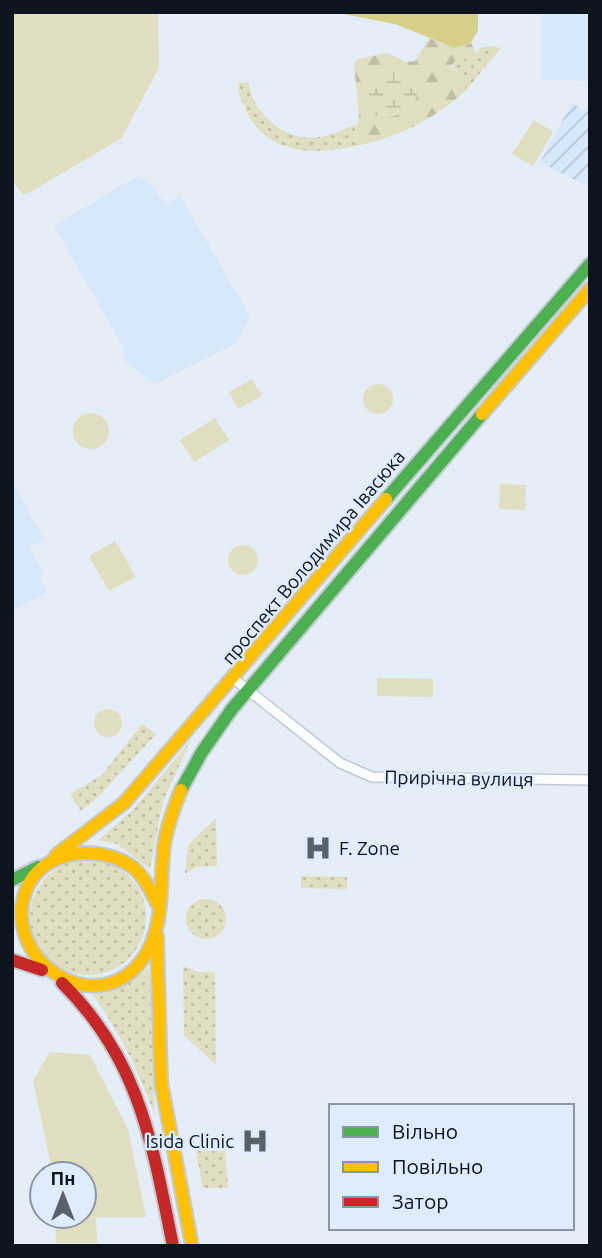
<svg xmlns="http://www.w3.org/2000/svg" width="602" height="1258" viewBox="0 0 602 1258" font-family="Ubuntu,sans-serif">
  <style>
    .built { fill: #d7e8fa }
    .industrial { fill: url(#industrial-furrows) }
    .grass { fill: url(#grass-dots) }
    .forest { fill: url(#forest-firs) }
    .wetland { fill: url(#wetland-marsh) }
    .park { fill: #e0dfc2 }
    .water { fill: #d7d088 }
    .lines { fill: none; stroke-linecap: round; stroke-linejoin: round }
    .street-casing { stroke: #c2cad3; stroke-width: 12 }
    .fast-casing { stroke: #c2cad3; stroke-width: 16 }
    .slow-casing { stroke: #c2cad3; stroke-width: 16 }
    .jam-casing { stroke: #c2cad3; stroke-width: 16 }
    .street { stroke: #fbfcfe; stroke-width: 9 }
    .fast { stroke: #4caf50; stroke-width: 12 }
    .slow { stroke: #ffc107; stroke-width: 12 }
    .jam { stroke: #c62828; stroke-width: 12 }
    .labels { text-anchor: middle; stroke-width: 5; stroke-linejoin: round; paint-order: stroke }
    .street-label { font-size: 19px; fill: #0c151e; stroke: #deecfd }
    .poi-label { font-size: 19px; fill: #0c151e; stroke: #deecfd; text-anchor: start }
  </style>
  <defs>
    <pattern id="industrial-furrows" width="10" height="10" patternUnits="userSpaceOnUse" patternTransform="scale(1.75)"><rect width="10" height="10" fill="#d7e8fa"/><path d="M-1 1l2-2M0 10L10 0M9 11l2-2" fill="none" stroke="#b7c6d6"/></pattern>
    <pattern id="grass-dots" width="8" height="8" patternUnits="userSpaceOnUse" patternTransform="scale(1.75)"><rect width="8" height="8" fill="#e0dfc2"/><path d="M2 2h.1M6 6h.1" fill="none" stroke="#bfbea6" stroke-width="1.8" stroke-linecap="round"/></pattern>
    <pattern id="forest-firs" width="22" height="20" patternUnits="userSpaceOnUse" patternTransform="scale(1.75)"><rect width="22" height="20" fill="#e0dfc2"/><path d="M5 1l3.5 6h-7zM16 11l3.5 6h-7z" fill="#bfbea6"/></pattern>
    <pattern id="wetland-marsh" width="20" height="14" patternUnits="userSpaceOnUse" patternTransform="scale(1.75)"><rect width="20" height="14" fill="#e0dfc2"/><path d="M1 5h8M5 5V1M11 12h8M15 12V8" fill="none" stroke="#bfbea6"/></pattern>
  </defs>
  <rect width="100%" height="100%" fill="#e5edf6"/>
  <g class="built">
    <path d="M542,12h48v69l-48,-1z"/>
    <path d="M137,176l9,3 20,25 14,-8 70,120 -14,27 -81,41 -31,-23 1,-5 -4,-6 3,-2 -70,-122z"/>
    <path d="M12,481l32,58 -15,9 15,26 -5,3 8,15 -35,19z"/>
  </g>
  <path class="industrial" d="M572,103l18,10v57l-6,15 -44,-23z"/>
  <g class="grass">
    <path d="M490,46l11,2 -35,42 -14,-27 5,-4h16l7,-11z"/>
    <path d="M248,82c5,32 37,60 71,55 12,-1 25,-8 37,-13l-1,11 10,9c-43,10 -93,15 -117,-30 -5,-10 -10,-20 -10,-31z"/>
    <path d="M142,724l14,10 -57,62 -18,15 -11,-17 32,-19z"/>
    <path d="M191,740l-28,61 -13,68 -33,-25 -19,-4 35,-30z"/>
    <path d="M216,818l1,48 -21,1 -11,7 3,-29z"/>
    <circle cx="88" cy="917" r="58"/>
    <path d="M301,876l46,1v12l-46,-1z"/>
    <circle cx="206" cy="919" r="20"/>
    <path d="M183,966l15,6h17l1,93 -32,-30z"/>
    <path d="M149,967l6,148c-17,-44 -35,-83 -63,-121 23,-5 40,-10 57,-27z"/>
    <path d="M196,1151h29l3,37h-25z"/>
  </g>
  <path class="forest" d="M429,38c13,6 29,11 42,5l5,10 -3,6h-16l-6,7 14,16 1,8c-27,26 -65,46 -101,54l-10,-9 4,-20 -5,-51 3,-5 30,-6 19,9 9,-1z"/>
  <path class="wetland" d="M386,73l27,5 7,10c-6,20 -20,30 -41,30l-11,-12 -4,-19 11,-13z"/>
  <g class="park">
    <path d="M12,12h146l1,55 -37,71 -95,56h-5l-10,-15z"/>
    <path d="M534,120l19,12 -20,34 -21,-12z"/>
    <path d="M252,379l10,17 -24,13 -9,-17z"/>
    <circle cx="378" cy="399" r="15"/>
    <circle cx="91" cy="431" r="18"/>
    <path d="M215,418l14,22 -35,22 -14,-22z"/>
    <path d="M500,484l26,1 -1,25 -26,-1z"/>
    <path d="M115,541l21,36 -27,14 -20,-35z"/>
    <circle cx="243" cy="560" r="15"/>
    <path d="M377,678l56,1v18l-56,-1z"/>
    <circle cx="108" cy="723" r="14"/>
    <path d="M50,1052l40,3 38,74 18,88h-50l1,26h-41l-1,-27h29v-42h-31l-20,-93z"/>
  </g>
  <path class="water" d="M333,12h145v18l-7,13 -16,5 -60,-24z"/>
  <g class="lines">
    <g class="street-casing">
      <path id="street" d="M234,679l106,84 32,14 218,3"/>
    </g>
    <g class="fast-casing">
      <g id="fast">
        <path d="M386,499l204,-235"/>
        <path d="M181,790l21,-38 30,-43 250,-295"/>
        <path d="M12,880l26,-13"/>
      </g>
    </g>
    <g class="slow-casing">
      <g id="slow">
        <path d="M482,414l108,-125"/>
        <path d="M56,855l68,-52 262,-304"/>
        <path d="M158,905c-7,-13 -14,-30 -27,-39 -33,-22 -89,-17 -105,24 -26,69 69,133 116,70 24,-32 17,-77 22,-114 3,-20 10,-38 17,-56"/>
        <path d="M157,936l4,146 31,164"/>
      </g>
    </g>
    <g class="jam-casing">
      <g id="jam">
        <path d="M12,960l30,10"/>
        <path d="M62,983c78,77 90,160 111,263"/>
      </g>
    </g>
    <use href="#street" class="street"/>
    <use href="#fast" class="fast"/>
    <use href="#slow" class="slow"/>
    <use href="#jam" class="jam"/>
  </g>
  <defs>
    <g id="hospital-bare" transform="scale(2.1)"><path d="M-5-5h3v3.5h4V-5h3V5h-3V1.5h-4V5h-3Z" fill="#58616a" stroke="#deecfd" stroke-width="2.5" paint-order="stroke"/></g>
  </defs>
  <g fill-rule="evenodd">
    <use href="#hospital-bare" x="318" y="848"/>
    <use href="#hospital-bare" x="255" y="1141"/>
  </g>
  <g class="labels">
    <g class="street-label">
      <text transform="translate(313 557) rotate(-50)" y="7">проспект Володимира Івасюка</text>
      <text transform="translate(459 778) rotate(1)" y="7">Прирічна вулиця</text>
    </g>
    <g class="poi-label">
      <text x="339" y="855">F. Zone</text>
      <text x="234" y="1148" text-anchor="end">Isida Clinic</text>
    </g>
  </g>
  <rect width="602" height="1258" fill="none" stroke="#0c151e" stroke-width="28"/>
  <rect x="329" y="1104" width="245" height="126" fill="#deecfd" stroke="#8a96a4" stroke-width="2"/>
  <rect x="343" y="1127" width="35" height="10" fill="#4caf50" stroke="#8a96a4" stroke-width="2"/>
  <text x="392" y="1139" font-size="21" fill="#0c151e">Вільно</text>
  <rect x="343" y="1162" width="35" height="10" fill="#ffc107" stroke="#8a96a4" stroke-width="2"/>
  <text x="392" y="1174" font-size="21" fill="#0c151e">Повільно</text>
  <rect x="343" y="1197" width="35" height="10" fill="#c62828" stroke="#8a96a4" stroke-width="2"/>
  <text x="392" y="1209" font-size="21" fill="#0c151e">Затор</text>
  <g transform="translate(63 1195)"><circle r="33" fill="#deecfd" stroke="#8a96a4" stroke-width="2"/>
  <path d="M0-5L12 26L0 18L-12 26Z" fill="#58616a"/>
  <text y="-10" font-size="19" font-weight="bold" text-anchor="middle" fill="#0c151e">Пн</text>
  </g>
</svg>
